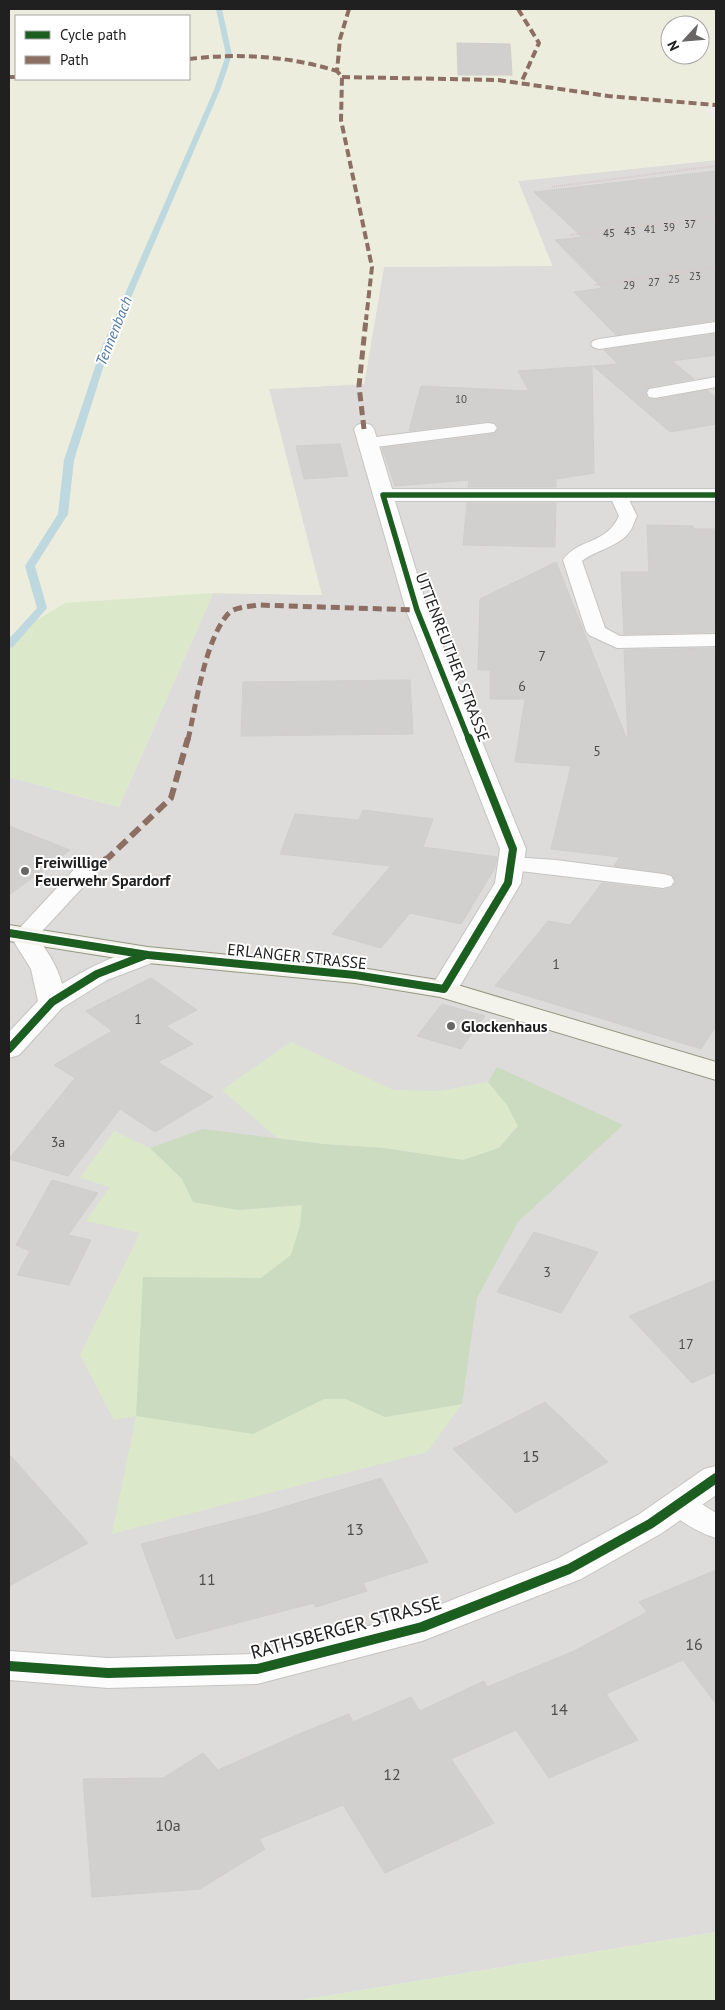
<svg xmlns="http://www.w3.org/2000/svg" width="725" height="2010" viewBox="0 0 725 2010" font-family="'PT Sans',sans-serif">
  <style>
    .residential { fill: #dddcda }
    .farmland { fill: #eceddd; fill-rule: evenodd }
    .grass { fill: #dbe9ca }
    .forest { fill: #cadbc0 }
    .lines { fill: none; stroke-linecap: round; stroke-linejoin: round }
    .stream { fill: #bed8df; fill-rule: evenodd }
    .building { fill: #d2d0ce; stroke: #d1ceca }
    .service-casing { stroke: #c5c4c3; stroke-width: 2 }
    .minor-casing { stroke: #c5c4c3; stroke-width: 2 }
    .secondary-casing { stroke: #959782; stroke-width: 2 }
    .path { stroke: #d7cac8; stroke-width: 2; stroke-dasharray: 1 1; stroke-linecap: butt }
    .service { fill: #fcfcfc; fill-rule: evenodd }
    .minor { fill: #fcfcfc; fill-rule: evenodd }
    .secondary { fill: #f3f3ec; fill-rule: evenodd }
    .quiet-far2 { stroke: #8d6e63; stroke-width: 4; stroke-dasharray: 8 4; stroke-linecap: butt }
    .quiet-far1 { stroke: #8d6e63; stroke-width: 5; stroke-dasharray: 9 5; stroke-linecap: butt }
    .quiet { stroke: #8d6e63; stroke-width: 6; stroke-dasharray: 12 6; stroke-linecap: butt }
    .cycleway-far2-casing { stroke: #fff; stroke-width: 8 }
    .cycleway-far1-casing { stroke: #fff; stroke-width: 11 }
    .cycleway-casing { stroke: #fff; stroke-width: 13 }
    .cycleway-far2 { stroke: #1b5e20; stroke-width: 5.5 }
    .cycleway-far1 { stroke: #1b5e20; stroke-width: 8 }
    .cycleway { stroke: #1b5e20; stroke-width: 10 }
    .poi-dot { fill: #686766; stroke: #fff; stroke-width: 2 }
    .labels { text-anchor: middle; stroke-width: 4; stroke-linejoin: round; paint-order: stroke }
    .far-number-label { font-size: 11px; fill: #4c4c4c }
    .number-label { font-size: 14px; fill: #4c4c4c }
    .far-water-label { font-size: 15px; font-style: italic; fill: #4e79a3; stroke: #fff }
    .street-label { font-size: 16px; fill: #202020; stroke: #fff }
    .poi-label { font-size: 16px; font-weight: bold; fill: #202020; stroke: #fff; text-anchor: start }
    .near-number-label { font-size: 16px; fill: #4c4c4c }
    .near-street-label { font-size: 19px; fill: #202020; stroke: #fff }
  </style>
  <rect width="100%" height="100%" fill="#eeece9"/>
  <path class="residential" d="M716,160v1772l-421,69h-286v-1224l110,30 94,-214 108,2 -52,-206 95,-5 20,-117 168,-2 -34,-84z"/>
  <path class="farmland" d="M9,9h707v98h-12l12,15v38l-198,21 34,85 -168,1 -20,117 -95,5 53,206 -109,-2 -148,10 -56,34zM16,16h173v63h-173zM670,25h30v30h-30z"/>
  <g class="grass">
    <path d="M213,593l-94,214 -110,-30v-140l56,-34z"/>
    <path d="M291,1042l102,48 47,1 48,-9 20,23 10,20 -19,23 -36,12 -79,-12 -61,-4 -46,-6 -55,-48z"/>
    <path d="M114,1131l36,17 32,31 11,23 45,8 64,-5 -2,21 -9,29 -30,23 -40,-1 32,157 71,-35h22l39,18 77,-13 -35,48 -315,82 24,-118 -22,4 -34,-65 60,-122 -54,-12 24,-34 -30,-9z"/>
    <path d="M716,1932v69h-421z"/>
  </g>
  <path class="forest" d="M497,1067l126,58 -105,97 -41,76 -15,106 -77,13 -39,-18h-22l-71,35 -117,-18 7,-139 118,1 30,-23 9,-29 2,-21 -64,5 -45,-8 -11,-23 -32,-31 53,-19 120,15 61,4 79,12 36,-12 19,-22 -11,-21 -19,-23z"/>
  <g class="lines">
    <path class="stream" d="M216,9h6l10,46 -12,35 -111,259 -35,111 -6,54 -33,52 12,42 -34,39 -4,1v-9l28,-31 -12,-42 33,-52 6,-54 37,-111 113,-259 12,-35z"/>
  </g>
  <g class="building">
    <path d="M457,43l53,1 2,31h-54z"/>
    <path d="M716,171v149l-100,15 -42,-43 28,-4 -47,-48 27,-3 -48,-45z"/>
    <path d="M716,334v21l-44,6 22,18 -45,8 -4,5 2,6 8,2 52,-10 9,8v26l-46,8 -77,-66 25,-2 -14,-14z"/>
    <path d="M592,366l2,107 -38,6v8h-88l1,-7 -74,6 -13,-38 112,-14 5,-6 -3,-5 -8,-2 -79,10 12,-45 108,5 -11,-20z"/>
    <path d="M340,444l8,32 -44,3 -8,-33z"/>
    <path d="M467,503h89l-1,44 -92,-2z"/>
    <path d="M647,525l46,1 1,3h22v103l-92,2 -3,-62h28z"/>
    <path d="M556,562l72,180 -4,-92 92,-2v378l-15,23 -206,-63 53,-65 22,4 32,-42 61,7 8,-2 5,-6 -5,-8 -57,-8 6,-9 -69,-8 20,-83 -56,-4 10,-63h-35v-29h-12l2,-71z"/>
    <path d="M410,680l3,54 -172,2 2,-54z"/>
    <path d="M363,810l70,9 -10,28 74,10 -2,11 -34,56 -51,-11 -29,35 -49,-14 59,-68 -111,-12 15,-40 64,6z"/>
    <path d="M9,826l61,24 -61,45z"/>
    <path d="M151,978l46,32 -31,16 27,18 -35,18 55,35 -58,35 -35,-23 -52,67 -59,-17 66,-81 -21,-13 58,-34 -26,-20z"/>
    <path d="M442,1004l43,12 -24,33 -44,-13z"/>
    <path d="M52,1180l46,13 -30,42 23,5 -22,45 -52,-10 13,-24 -14,-6z"/>
    <path d="M534,1232l64,20 -37,61 -64,-21z"/>
    <path d="M716,1280v92l-24,11 -63,-67z"/>
    <path d="M545,1402l63,60 -92,51 -63,-64z"/>
    <path d="M9,1454l79,89 -79,43z"/>
    <path d="M381,1478l47,84 -65,21 4,8 -51,16 -2,-4 -138,36 -35,-95 119,-30z"/>
    <path d="M716,1570v134l-33,-44 -77,34 32,46 -89,38 -33,-48 -65,29 43,64 -109,50 -42,-68 -84,34 6,10 -65,40 -108,8 -9,-118 80,-1 40,-25 15,17 81,-36 50,-20 4,8 58,-25 9,14 64,-30 3,6 87,-36 73,-39 -8,-10z"/>
  </g>
  <g class="lines">
    <g class="service-casing">
      <g id="service">
        <path d="M716,322v10l-117,17 -6,-2 -2,-3 2,-3 6,-2z"/>
        <path d="M716,377v10l-61,11 -6,-1 -2,-4 2,-4 6,-1z"/>
        <path d="M488,423l6,1 3,4 -3,4 -126,16 -6,-1 -3,-4 3,-4 6,-1z"/>
        <path d="M618,489l6,1 13,26c-3,6 -5,14 -9,18 -13,14 -32,16 -46,27l23,67 15,8 96,-2v12l-99,2 -28,-13 -3,-4 -23,-71c16,-23 42,-14 56,-44l-10,-22 3,-4z"/>
        <path d="M511,857l45,3 107,14 8,2 3,5 -3,5 -8,2 -160,-19 -3,-5 3,-5z"/>
        <path d="M88,861l8,2 3,5 -3,5 -64,69 -8,2 -8,-2 -3,-5 3,-5 64,-69z"/>
        <path d="M679,1493l10,3 27,17v25c-15,-4 -44,-20 -52,-34l5,-8z"/>
      </g>
    </g>
    <g class="minor-casing">
      <g id="minor">
        <path d="M364,423l7,2 3,4 18,60h324v12h-321l33,109 98,239 -5,34 -63,106 -4,6 -10,2 -10,-2 -4,-6 65,-106 5,-34 -94,-239 -52,-181 3,-4z"/>
        <path d="M24,929l9,2c12,17 24,33 29,53 21,-13 71,-41 95,-35l4,6 -4,6 -50,19 -45,28 -43,47 -10,3v-26l29,-31 -7,-32 -20,-32 4,-6z"/>
        <path d="M716,1466v29l-54,38 -81,46 -159,62 -165,43 -149,4 -99,-8v-29l99,7 149,-4 159,-40 141,-55 81,-44 66,-46z"/>
      </g>
    </g>
    <g class="secondary-casing">
      <path id="secondary" d="M9,925l139,22 207,20 89,14 272,81v18l-276,-83 -85,-14 -207,-20 -139,-22z"/>
    </g>
    <g class="path">
      <path d="M552,187l164,-21"/>
      <path d="M570,235l146,-18"/>
      <path d="M595,285l121,-18"/>
    </g>
    <use href="#service" class="service"/>
    <use href="#minor" class="minor"/>
    <use href="#secondary" class="secondary"/>
    <g class="quiet-far2">
      <path d="M349,9l-9,30 -3,32 5,6 -1,43 31,147 -6,53"/>
      <path d="M518,9l21,34 -18,40"/>
      <path d="M189,59c51,-6 99,-3 148,12"/>
      <path d="M9,77h7"/>
      <path d="M342,77l156,3 110,16 108,9"/>
    </g>
    <g class="quiet-far1">
      <path d="M364,429l-5,-43 7,-67"/>
      <path d="M188,740c8,-35 17,-100 40,-126 6,-7 20,-7 29,-9l160,5"/>
    </g>
    <path class="quiet" d="M88,868l20,-10 63,-60 17,-60"/>
    <g class="cycleway-far2-casing">
      <path id="cycleway-far2" d="M469,740l-52,-130 -34,-115h333"/>
    </g>
    <g class="cycleway-far1-casing">
      <g id="cycleway-far1">
        <path d="M9,933l139,22 207,20 89,14 64,-106 5,-34 -44,-111"/>
        <path d="M9,1049l43,-47 45,-28 49,-19"/>
      </g>
    </g>
    <g class="cycleway-casing">
      <path id="cycleway" d="M9,1666l99,7 149,-4 165,-42 147,-58 81,-45 66,-46"/>
    </g>
    <use href="#cycleway-far2" class="cycleway-far2"/>
    <use href="#cycleway-far1" class="cycleway-far1"/>
    <use href="#cycleway" class="cycleway"/>
  </g>
  <g class="poi-dot">
    <circle cx="25" cy="871" r="5"/>
    <circle cx="451" cy="1026" r="5"/>
  </g>
  <g class="labels">
    <g class="far-number-label">
      <text x="690" y="228">37</text>
      <text x="669" y="231">39</text>
      <text x="650" y="233">41</text>
      <text x="630" y="235">43</text>
      <text x="609" y="237">45</text>
      <text x="695" y="280">23</text>
      <text x="674" y="283">25</text>
      <text x="654" y="286">27</text>
      <text x="629" y="289">29</text>
      <text x="461" y="403">10</text>
    </g>
    <g class="number-label">
      <text x="542" y="661">7</text>
      <text x="522" y="691">6</text>
      <text x="597" y="756">5</text>
      <text x="556" y="969">1</text>
      <text x="138" y="1024">1</text>
      <text x="58" y="1147">3a</text>
      <text x="547" y="1277">3</text>
      <text x="686" y="1349">17</text>
    </g>
    <g class="far-water-label">
      <text transform="translate(114 331) rotate(-68)" y="5">Tennenbach</text>
    </g>
    <g class="street-label">
      <text transform="translate(453 657) rotate(69)" y="6">UTTENREUTHER STRASSE</text>
      <text transform="translate(297 956) rotate(6)" y="6">ERLANGER STRASSE</text>
    </g>
    <g class="poi-label">
      <text x="35" y="868">Freiwillige<tspan x="35" dy="18">Feuerwehr Spardorf</tspan></text>
      <text x="461" y="1032">Glockenhaus</text>
    </g>
    <g class="near-number-label">
      <text x="531" y="1462">15</text>
      <text x="355" y="1535">13</text>
      <text x="207" y="1585">11</text>
      <text x="694" y="1650">16</text>
      <text x="559" y="1715">14</text>
      <text x="392" y="1780">12</text>
      <text x="168" y="1831">10a</text>
    </g>
    <g class="near-street-label">
      <text transform="translate(346 1627) rotate(-15)" y="7">RATHSBERGER STRASSE</text>
    </g>
  </g>
  <rect width="725" height="2010" fill="none" stroke="#202020" stroke-width="20"/>
  <rect x="15" y="15" width="175" height="65" fill="#ffffff" stroke="#a6a6a6"/>
  <rect x="25" y="31" width="25" height="8" fill="#1b5e20" stroke="#a6a6a6"/>
  <text x="60" y="40" font-size="15" fill="#202020">Cycle path</text>
  <rect x="25" y="56" width="25" height="8" fill="#8d6e63" stroke="#a6a6a6"/>
  <text x="60" y="65" font-size="15" fill="#202020">Path</text>
  <g transform="translate(685 40) rotate(244)"><circle r="24" fill="#ffffff" stroke="#a6a6a6"/>
  <path d="M0-4L9 19L0 12L-9 19Z" fill="#686766"/>
  <text y="-8" font-size="14" font-weight="bold" text-anchor="middle" fill="#202020">N</text>
  </g>
</svg>
